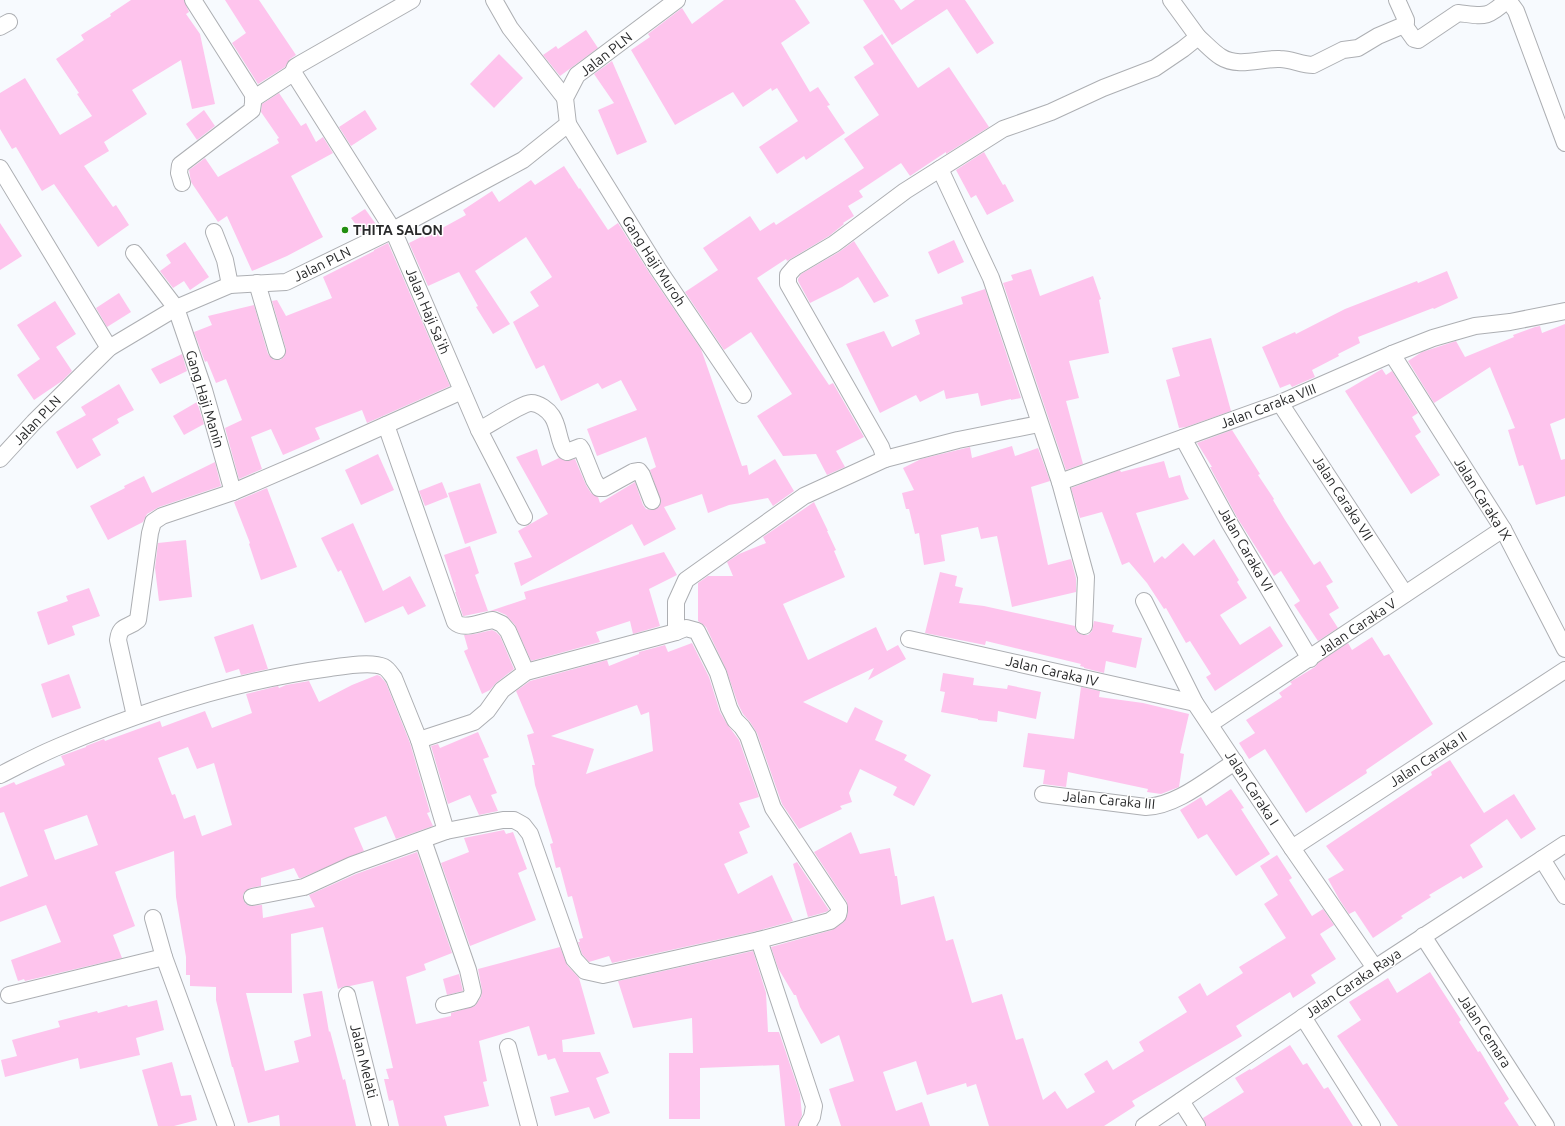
<svg xmlns="http://www.w3.org/2000/svg" width="1565" height="1126" viewBox="0 0 1565 1126" font-family="Ubuntu,sans-serif">
  <style>
    .building { fill: #fec4ed; fill-rule: evenodd }
    .lines { fill: none; stroke-linecap: round; stroke-linejoin: round }
    .minor-casing { stroke: #adafb3; stroke-width: 18 }
    .minor { stroke: #fff; stroke-width: 16 }
    .poi-dot { fill: #228e11; stroke: #fff; stroke-width: 1.5 }
    .labels { text-anchor: middle; stroke-width: 3; stroke-linejoin: round; paint-order: stroke }
    .street-label { font-size: 14px; fill: #28292a; stroke: #fff }
    .poi-label { font-size: 14px; font-weight: bold; fill: #28292a; stroke: #fff; text-anchor: start }
  </style>
  <rect width="100%" height="100%" fill="#f7fafe"/>
  <g class="building">
    <path d="M131,0h53l5,12 -3,2 14,20 15,70 -23,5 -11,-49 -49,30 15,24 -43,28 5,9 -25,15 29,41 3,-2 13,20 -31,22 -44,-63 -12,7 -26,-44 -4,2 -12,-20v-36l25,-15 35,57 32,-19 -15,-22 2,-1 -23,-34 28,-19 -3,-5 30,-19 -1,-2z"/>
    <path d="M225,0h34l37,55 -6,4 -5,8 -27,17 -26,-41 14,-10z"/>
    <path d="M724,0h71l15,23 -29,20 29,49 8,-5 12,18 -3,1 18,27 -39,27 -2,-4 -27,18 -18,-27 39,-26 -21,-33 -5,3 -1,-3 -28,19 -10,-15 -58,33 -44,-75 19,-13 -2,-3 34,-26 10,16z"/>
    <path d="M863,0h31l7,10 14,-10h50l29,43 -17,11 -30,-45 -55,36z"/>
    <path d="M586,30l12,18 -38,28 -17,-21 13,-9 2,3z"/>
    <path d="M882,34l36,54 31,-21 40,60 -43,27v-2l-36,24 -9,-13 -42,28 4,6 -15,9 6,10 -11,7 1,1 -15,12 -42,25 -1,-2 -29,19 72,107 4,-2 31,54 -28,14 9,16 -18,8 -11,-21 -33,2 -26,-40 35,-22 -41,-62 -27,18 -39,-58 33,-22 -15,-22 47,-32 10,15 14,-9 2,3 88,-57 -20,-29 35,-24 -25,-38 20,-13 -11,-17z"/>
    <path d="M499,54l24,24 -29,30 -24,-24z"/>
    <path d="M612,61l35,81 -30,13 -19,-45 16,-7 -20,-29z"/>
    <path d="M279,93l22,33 5,-3 10,19 7,-5 10,16 -42,23 32,61 -36,19 -35,15 -25,-55 -9,6 -27,-40 -2,-12 16,-12 13,19 61,-34 -2,-4 2,-1 -18,-26 1,-8z"/>
    <path d="M204,110l11,16 -18,14 -11,-16z"/>
    <path d="M365,110l12,19 -26,17 -12,-19z"/>
    <path d="M984,152l19,33 2,-1 9,17 -27,14 -11,-20 -5,3 -15,-28z"/>
    <path d="M564,166l15,23 1,-1 28,42 10,-7 32,51 51,75 41,117 5,-1 2,10 26,-16 19,32 -21,15 -5,-8 -39,7 -21,8 -6,-19 -38,13 12,22 -32,17 -12,-22 -111,62 -7,-23 18,-6 -14,-26 30,-17 -32,-57 21,-8 5,17 17,-8 8,3 8,-2 11,26 5,8 7,4 2,6 35,-21 8,23 3,4 5,1 8,-3 2,-5 -11,-32 6,-3 -10,-30 -49,19 -10,-27 50,-19 -16,-30 -19,9 -4,-6 -37,18 -17,-36 -8,4 -23,-47 26,-16 -9,-14 22,-15 -26,-40 -51,34 35,53 -17,10 -17,-27 2,-1 -19,-34 -31,14 -19,-43 14,-7 1,2 42,-23 -3,-5 29,-19 7,11 32,-22 4,5z"/>
    <path d="M365,209l13,18 -15,7 -12,-16z"/>
    <path d="M0,223l22,33 -22,14z"/>
    <path d="M954,240l10,22 -26,12 -10,-22z"/>
    <path d="M854,241l35,55 -15,7 -16,-26 -16,10 -32,16 -12,-22v-2l3,-5 38,-22z"/>
    <path d="M185,242l24,35 -19,13 -6,-9 -11,7 -13,-17 11,-8 -5,-8z"/>
    <path d="M388,243l62,143 -83,37 -5,-13 -47,18 5,11 -37,16 -12,-26 -20,8 11,32 -23,10 -14,-51 17,-8 -16,-41 -10,4 -9,-22 -2,1 -11,-30 18,-7 -4,-9 46,-11 14,49 6,6h6l4,-3 2,-8 -14,-48 5,-1 9,16 46,-18 -9,-21 51,-26v-1z"/>
    <path d="M1031,269l9,27 53,-20 8,23 -2,1 10,53 -40,8 10,37 -13,3 17,63 -17,6 -63,-187 10,-3 -2,-5z"/>
    <path d="M1447,271l11,27 -24,11 -1,-1 -75,29 2,6 -22,11 1,2 -27,14 3,7 -23,10 -2,-3 -10,4 -18,-41 33,-15 1,2 49,-25 72,-28 1,2z"/>
    <path d="M985,289l36,109 -10,2v-1l-30,7 -3,-13 -32,6 -2,-9 -24,12 -4,-7 -36,18 -34,-69 38,-13 8,16 28,-13 -5,-14 48,-16 -2,-7z"/>
    <path d="M119,293l12,19 -24,15 -11,-19z"/>
    <path d="M55,301l21,33 -20,13 16,24 -10,10 -28,19 -17,-25 23,-16 -23,-34z"/>
    <path d="M1565,324v94l-15,6 11,36 4,-1v37l-29,9 -13,-40 -4,1 -11,-36 7,-2 -25,-61 -56,36 -26,-42 14,-9 34,-11 9,16 49,-20 -1,-2 22,-8 5,-1 2,7z"/>
    <path d="M1211,338l20,73 -45,16 -7,1 -13,-48 14,-4 -8,-28z"/>
    <path d="M182,354l5,17 -27,13 -9,-15z"/>
    <path d="M1382,369l4,6 6,-4 26,42 -6,4 9,15 -6,4 25,39 -29,19 -66,-103z"/>
    <path d="M119,384l15,26 -17,9 2,4 -27,16 9,16 -24,14 -21,-37 30,-17 -5,-8z"/>
    <path d="M197,402l7,22 -20,11 -11,-19z"/>
    <path d="M1232,430l28,44 -2,1 16,24 -1,1 12,20 29,45 6,-4 13,21 -7,4 13,22 -10,6 9,14 -20,13 -24,-36 6,-4 -19,-30 -7,5 -36,-57 -28,-52h2l-15,-24z"/>
    <path d="M1012,446l3,10 23,-8 12,33 -19,6 17,78 23,-6 5,19v14l-64,15 -15,-71 -16,3 -3,-12 -37,8 4,26 -21,4 -5,-32 -4,1 -6,-25h-3l-4,-16 12,-3 -11,-22 18,-9 49,-12 2,11z"/>
    <path d="M378,454l16,36 -33,15 -16,-35z"/>
    <path d="M1164,461l5,17 11,-3 5,17 4,7 -53,14 18,50 8,-7 3,3 18,-16 11,13 20,-17 25,41 -2,2 10,16 -27,17 20,30 30,-19 13,20 -68,45 -9,-14 5,-3 -21,-33 -4,2 -20,-35 -2,1 -17,-26 -18,-21 -7,3 -20,-53 -22,6 -9,-30 49,-18 1,2z"/>
    <path d="M215,462l6,24 -62,21 -12,7 -4,8 -35,18 -18,-34 35,-18 -1,-2 20,-10 8,17z"/>
    <path d="M442,482l6,15 -23,9 -6,-15z"/>
    <path d="M480,483l17,50 -32,11 -17,-51z"/>
    <path d="M267,488l30,79 -36,13 -12,-36 1,-1 -16,-41z"/>
    <path d="M814,502l14,29h-1l9,19 -2,1 11,26 -62,27 25,56 68,-33 11,24 11,-6 8,14 -38,21 6,-12 -71,34 44,21 8,-16 28,14 -8,19 32,15 -3,5 27,15 -17,31 -21,-11 4,-8 -37,-18 -11,24 3,9 -12,4 2,3 -43,20 -17,-25 -25,-71 -7,-11 -7,-8 -5,-10 -12,-35 -20,-42 -8,-6v-38l10,-7h25l-6,-14 12,-8 27,-11 -3,-6z"/>
    <path d="M353,523l30,68 27,-15 16,30 -18,9 -5,-9 -38,17 -24,-53 -3,2 -17,-34z"/>
    <path d="M186,540l6,57 -33,4 -4,-33 3,-25z"/>
    <path d="M470,546l9,27 -4,2 13,36 -24,5h-1l-8,-24h1l-12,-37z"/>
    <path d="M664,552l13,23 -28,14 11,37 -27,8 -3,-13 -34,11 4,10 -69,19 -16,-36 -9,-10 -9,-4h-7l36,-12 -2,-7z"/>
    <path d="M940,572l17,4 -2,10 8,2 -4,15 25,3 91,20 1,5 7,4h5l4,-4 2,-10 20,4 -2,7 30,6 -6,30 -30,-7 -2,12 -20,-5v-1l-4,-1 1,-2 -95,-23 -1,4 -60,-12z"/>
    <path d="M89,588l11,28 -28,10 3,9 -27,10 -11,-33 31,-11 -2,-5z"/>
    <path d="M253,624l15,45 -27,6 -2,-6 -13,4 -12,-36z"/>
    <path d="M492,630l4,2 4,4 14,33 -18,14 -6,7 -8,4 -18,-43 4,-2 -4,-14 11,-1z"/>
    <path d="M1372,637l12,19 5,-2 44,70 -67,46 1,3 -61,40 -41,-64 -16,10 -10,-16 16,-10 -9,-13 36,-23 -3,-4 13,-9 -2,-2 25,-15 3,-4 30,-20 4,7z"/>
    <path d="M692,643l17,34 11,35 7,12 12,16 20,57 -20,6 11,24 -11,5 9,21 -24,11 14,30 34,-19 21,46 -36,10 -145,32 -3,-7 -20,6 -7,-8 -4,-12h2l-1,-3 4,-1 -11,-42 -4,1 -8,-30 -4,1 -6,-24 3,-1 -18,-58 -3,-20h3l-8,-30 7,-2 -18,-42 14,-10 77,-21 2,6 30,-12v-2l26,-7 3,7zM637,705l4,10 8,-3 4,39 -67,23 8,-25 -43,-13z"/>
    <path d="M943,673l31,5 -1,7 34,4 1,-4 33,7 -5,27 -38,-8 -1,11 -19,-2v-1l-37,-7 4,-20 -5,-1z"/>
    <path d="M69,674l12,34 -29,10 -11,-34z"/>
    <path d="M377,675l3,1 6,7 24,60 20,69 -3,1 6,13 -37,13 -10,-23 -32,12 10,23 -63,27h-2l-5,-10 -33,10v8l-11,2 -7,6v4l2,5 4,3 13,-1 1,13 52,-11 -6,-12 47,-21 61,-22 35,101 -28,11 2,6 -20,7 10,47 35,-8v-3l24,-7 6,-9 1,-7 -4,-21 82,-22 7,18 12,13 16,56 -33,6 1,12h37l9,21 -13,5 14,35 -16,6 -5,-12 -34,9 -5,-19 19,-5 -14,-34 -7,2 -2,-6 -8,2 -9,-30 -50,15 8,40 -4,1 6,24 -45,10 3,10h-48l-6,-26 -4,1 -5,-22h5l-3,-10 7,-1 -20,-87 -23,5h-5l-7,3 -15,-62 -32,7 1,59h-46l19,78 34,-9 -5,-21 17,-5 -8,-42 19,-3 7,41 1,-1 13,49 2,-1 11,47h-76l-1,-11 -31,8 -15,-56h-1l-16,-67v-13l-26,-1v-11h-4v-18l-10,-60 -2,-46 -59,21 20,54 -22,9 9,23 -97,23 -1,-2 -6,2 -7,-21 50,-18 -15,-37 -46,17v-35l28,-11 -24,-64 -4,1v-25l14,-6 2,3 49,-20 -4,-9 25,-9v-1l18,-7 1,2 55,-20 2,6 43,-16 7,17 40,-15 -6,-19 32,-8 1,2 7,-3 23,-4 10,21 33,-17zM188,747l9,22 17,-6 18,62 -30,11 -7,-21 -11,4 -9,-25 -3,1 -14,-37zM87,815l11,30 -43,15 -11,-30z"/>
    <path d="M1081,687l19,4 -1,6 44,6 46,11 -9,39 4,1 -5,33 -18,7 -14,-2 1,-3 -80,-17 -2,15 -23,-3 2,-14 -22,-3 5,-34 46,6z"/>
    <path d="M478,732l11,25 -6,2 14,34 -6,2 7,16 -19,4 -9,-20 -22,9 -17,-58 7,-2 2,4z"/>
    <path d="M1450,760l34,53 30,-19 22,35 -15,10 -14,-20 -37,26 13,22 -20,12 -2,-3 -32,19 2,2 -30,19 2,2 -30,20 -18,-27 -6,3 -10,-15 -11,-20 16,-9 -18,-24 106,-71 -1,-3z"/>
    <path d="M1231,789l13,19 -3,1 29,45 -34,22 -29,-42 -9,5 -18,-29 21,-13 5,9z"/>
    <path d="M504,830l2,4 7,-2 14,37 -9,4 18,47 -66,26 -29,-83 28,-11 -5,-14z"/>
    <path d="M851,832l9,22 30,-6 5,28h2l4,29 33,-9 12,45 7,-2 19,64 30,-9 14,46 7,-2 20,62 12,-9 12,18 28,-17 -11,-18 23,-14 6,10 31,-19 -5,-9 48,-30 -9,-15 22,-14 7,13 36,-23 -4,-6 47,-29 -22,-34 14,-9 -18,-29 17,-11 15,23 -3,2 23,36 11,-7 11,16 -14,9 16,25 -25,16 5,8 -23,15 -3,-6 -54,34 6,10 -110,65 3,5 -31,20h-115l-13,-42 -9,3 -1,-4 -39,12 -11,-34 -33,11 13,39 26,-9 8,24h-89l-12,-37 25,-8 -15,-46 -18,9 -21,-37 -4,-12h-2l-16,-27 -7,-21 61,-17 12,-8 4,-9 -1,-11 -33,-50z"/>
    <path d="M797,862l32,48 -3,2 -18,5 -15,-53z"/>
    <path d="M753,951l13,42 2,39h11l21,62 2,21 -4,11h-13l-6,-61 -79,3v51h-31v-66h24l-1,-35 -59,10 -15,-47z"/>
    <path d="M1430,972l31,48 -2,2 19,30 2,-1 29,48 -5,4 15,23h-121l-61,-90 24,-16 -12,-18 39,-24 9,15z"/>
    <path d="M459,974l4,17 -16,4 -4,-16z"/>
    <path d="M157,1000l7,30 -28,8 4,17 -60,14 -2,-11 -73,19 -4,-17 16,-4 -5,-16 48,-13 -2,-6 39,-10 1,2 29,-8 1,2z"/>
    <path d="M1290,1045l13,20 4,-2 17,26 4,-2 25,39h-147l-3,-8 41,-26 -9,-14 15,-9 1,1z"/>
    <path d="M172,1062l9,34 10,-1 6,25 -23,6h-16l-16,-56z"/>
  </g>
  <g class="lines">
    <g class="minor-casing">
      <g id="minor">
        <path d="M412,0l-112,64 -5,3 -2,5 100,158 86,200 45,87"/>
        <path d="M494,0l16,28 55,70"/>
        <path d="M1508,0l8,11 49,132"/>
        <path d="M1404,25l10,14 4,1 40,-27c26,3 29,6 49,-13"/>
        <path d="M0,27l9,-5"/>
        <path d="M1198,37c8,7 15,15 23,20 17,11 41,1 59,2 11,0 22,6 33,6l30,-15 15,-2 20,-12 26,-11 2,-2v-3l-9,-20"/>
        <path d="M253,99l40,-26"/>
        <path d="M568,124l90,145 85,126"/>
        <path d="M0,168l109,180"/>
        <path d="M940,169l51,109 69,204 26,95 -2,49"/>
        <path d="M182,183l-3,-10 1,-8 72,-55 2,-14 -61,-96"/>
        <path d="M214,232l11,28 5,25"/>
        <path d="M134,253l42,55 28,82 29,102"/>
        <path d="M257,283l20,68"/>
        <path d="M1392,354l111,175 62,120"/>
        <path d="M1280,403l125,191"/>
        <path d="M386,425l69,197c9,9 28,-1 38,-2l9,4 6,7 18,41"/>
        <path d="M479,430c10,-5 44,-27 52,-27 8,0 17,7 21,13 7,10 6,25 13,35l2,1 13,-5 2,3 12,30 5,8h5l29,-16 6,-1 3,4 10,26"/>
        <path d="M1183,438l47,86 80,135"/>
        <path d="M0,459l34,-37 75,-74 67,-40 54,-23 56,-3 107,-52 130,-70 45,-36 -3,-26 12,-23 100,-75"/>
        <path d="M885,459l73,-19 81,-16"/>
        <path d="M1060,482l220,-79 112,-49 41,-16 42,-12 35,-4 55,-11"/>
        <path d="M1144,601l51,102 97,145 83,120"/>
        <path d="M676,632v-30l10,-22 118,-84 81,-37 -4,-12 -93,-163v-9l7,-8 39,-23 71,-53 98,-62 48,-17 52,-24 52,-20 28,-19 15,-12 -27,-37"/>
        <path d="M909,639l286,64"/>
        <path d="M135,716l-17,-76c2,-16 10,-11 20,-20l12,-87 3,-11 9,-6 71,-24 79,-34 150,-67"/>
        <path d="M1210,724l293,-195"/>
        <path d="M0,775c20,-10 40,-21 60,-29 85,-36 179,-66 270,-78 13,-2 42,-7 54,-1 4,2 7,7 10,11l25,62 27,91"/>
        <path d="M1043,794l103,13c31,-1 63,-29 89,-45"/>
        <path d="M423,840l45,130 5,22 -4,7 -25,6"/>
        <path d="M1292,848l273,-178"/>
        <path d="M1542,859l23,37"/>
        <path d="M252,897l52,-10 48,-22 94,-34 57,-11h11l9,5 7,9 44,125 11,12 18,4 156,-35 71,-19 8,-6 1,-4v-4l-66,-99 -25,-72 -6,-9 -7,-7 -6,-12 -11,-35 -21,-42 -11,-3 -10,4 -150,40 -24,18 -15,21 -13,11 -55,18"/>
        <path d="M1423,936l123,190"/>
        <path d="M759,940l55,166 -2,11 -5,9"/>
        <path d="M164,957l62,169"/>
        <path d="M9,995l155,-38 -11,-39"/>
        <path d="M347,995l33,131"/>
        <path d="M1303,1017l69,109"/>
        <path d="M508,1047l21,79"/>
        <path d="M1181,1101l16,25"/>
        <path d="M1144,1126l231,-158 190,-124"/>
      </g>
    </g>
    <use href="#minor" class="minor"/>
  </g>
  <circle class="poi-dot" cx="345" cy="230" r="4"/>
  <g class="labels">
    <g class="street-label">
      <text transform="translate(606 54) rotate(-38)" y="5">Jalan PLN</text>
      <text transform="translate(654 261) rotate(57)" y="5">Gang Haji Muroh</text>
      <text transform="translate(322 264) rotate(-26)" y="5">Jalan PLN</text>
      <text transform="translate(428 311) rotate(67)" y="5">Jalan Haji Sa'ih</text>
      <text transform="translate(205 399) rotate(73)" y="5">Gang Haji Manin</text>
      <text transform="translate(1268 406) rotate(-21)" y="5">Jalan Caraka VIII</text>
      <text transform="translate(37 420) rotate(-46)" y="5">Jalan PLN</text>
      <text transform="translate(1343 498) rotate(57)" y="5">Jalan Caraka VII</text>
      <text transform="translate(1483 499) rotate(58)" y="5">Jalan Caraka IX</text>
      <text transform="translate(1246 549) rotate(60)" y="5">Jalan Caraka VI</text>
      <text transform="translate(1357 627) rotate(-34)" y="5">Jalan Caraka V</text>
      <text transform="translate(1052 671) rotate(13)" y="5">Jalan Caraka IV</text>
      <text transform="translate(1428 759) rotate(-33)" y="5">Jalan Caraka II</text>
      <text transform="translate(1252 788) rotate(57)" y="5">Jalan Caraka I</text>
      <text transform="translate(1109 800) rotate(5)" y="5">Jalan Caraka III</text>
      <text transform="translate(1353 983) rotate(-34)" y="5">Jalan Caraka Raya</text>
      <text transform="translate(1485 1031) rotate(57)" y="5">Jalan Cemara</text>
      <text transform="translate(364 1061) rotate(76)" y="5">Jalan Melati</text>
    </g>
    <g class="poi-label">
      <text x="353" y="235">THITA SALON</text>
    </g>
  </g>
</svg>
